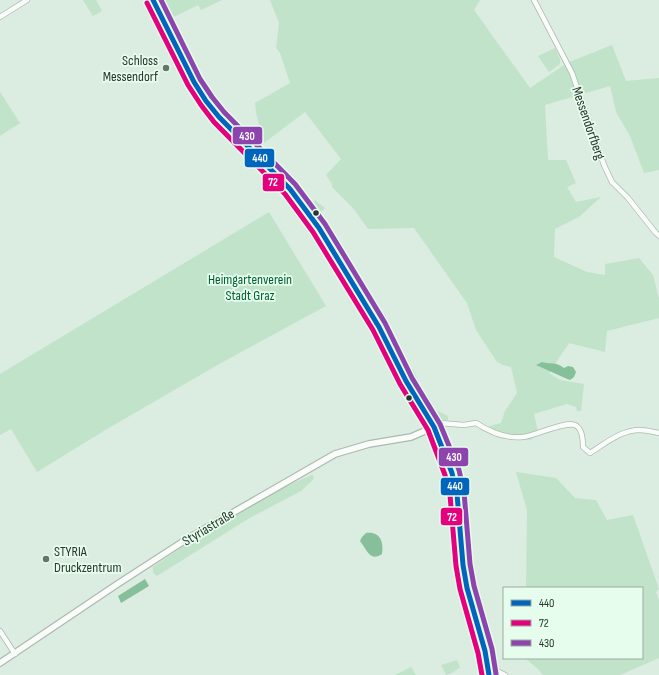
<svg xmlns="http://www.w3.org/2000/svg" width="659" height="675" viewBox="0 0 659 675" font-family="'Sofia Sans Condensed',sans-serif">
  <style>
    .green { fill: #c0e3c9 }
    .water { fill: #86c09a }
    .lines { fill: none; stroke-linecap: round; stroke-linejoin: round }
    .minor-casing { stroke: #adbab1; stroke-width: 6 }
    .tertiary-casing { stroke: #adbab1; stroke-width: 8 }
    .primary-casing { stroke: #adbab1; stroke-width: 9 }
    .minor { stroke: #fafcfa; stroke-width: 4.5 }
    .tertiary { stroke: #fafcfa; stroke-width: 5.5 }
    .primary { stroke: #fafcfa; stroke-width: 7 }
    .bus-1-casing { stroke: #e6fded; stroke-width: 8 }
    .bus-2-casing { stroke: #e6fded; stroke-width: 8 }
    .bus-3-casing { stroke: #e6fded; stroke-width: 8 }
    .bus-1 { stroke: #0065bd; stroke-width: 5 }
    .bus-2 { stroke: #e5007d; stroke-width: 5 }
    .bus-3 { stroke: #8e44ad; stroke-width: 5 }
    .poi-dot { fill: #67746b; stroke: #e6fded; stroke-width: 1.5 }
    .bus-dot { fill: #29342c; stroke: #e6fded; stroke-width: 1.5 }
    .labels { text-anchor: middle; stroke-width: 3.5; stroke-linejoin: round; paint-order: stroke }
    .poi-label { font-size: 14px; fill: #29342c; stroke: #e6fded; text-anchor: end }
    .street-label { font-size: 14px; fill: #29342c; stroke: #e6fded }
    .park-label { font-size: 14px; fill: #005e31; stroke: #e6fded }
    .line-badge { stroke: #e6fded; stroke-width: 1.5 }
    .badge-label { font-size: 11px; text-anchor: middle; font-weight: bold; fill: #fff }
  </style>
  <rect width="100%" height="100%" fill="#dbece0"/>
  <g class="green">
    <path d="M83,0h13l6,11 -9,5z"/>
    <path d="M160,0h62l-21,10 -3,-5 -24,12 -5,-9 -3,1z"/>
    <path d="M270,0h210l-6,10 56,78 37,-25 45,-18 14,36 33,-3v92l-15,3 -14,-37 -14,-24 -6,-26 -65,19 3,55h18l10,23 -9,4 9,15 25,-5 -22,20 -24,12 -1,28 33,15 18,3v-11l34,-6 14,17 6,24v19l-52,13 -2,21 -36,-9 -20,30 11,7 24,4 -3,27h-4l-1,-4 -9,-3 -33,10 4,18 -7,8 -33,-2 -19,-9 22,-6 4,-12 12,-18 -6,-26 -8,-2 -6,-3 -21,-32 -9,-27 -53,-75 -46,1 -15,-21 -21,-21v-3l-6,-9 15,-16 -36,-47 -41,31 -8,-31 -1,-9 35,-20 -10,-30 -4,-5 3,-25z"/>
    <path d="M555,48l5,11v5l-11,8 -11,-16z"/>
    <path d="M0,92l20,31 -20,13z"/>
    <path d="M315,200l10,8 -4,4 3,6 -1,3 -5,-7 2,-1 -3,-3 -1,1 -5,-7z"/>
    <path d="M269,212l57,94 -105,57 -114,66 -70,43 -26,-43 -11,6v-61z"/>
    <path d="M413,369l12,26 2,-1 9,16 12,6v4c-14,1 -15,-14 -21,-23 -10,-4 -16,-17 -21,-26z"/>
    <path d="M516,472l40,6 19,20 21,2 11,20 26,-5 26,74 -3,3 3,8v58l-39,17h-77l-5,-6 -13,-11h117v-70h-116l1,-78z"/>
    <path d="M312,475l2,1 -1,4 -12,11 -53,28 -91,57c-3,-2 -5,-4 -4,-9l32,-22 69,-41 32,-18z"/>
    <path d="M457,660l3,8c-5,2 -8,6 -14,7l-5,-10z"/>
    <path d="M411,667l5,8h-21z"/>
  </g>
  <g class="water">
    <path d="M542,362c10,3 12,-1 22,6l4,-2 5,1 3,5 -2,5 -4,3 -5,-2 -29,-13z"/>
    <path d="M366,533c14,-2 18,9 16,21 -12,8 -15,-4 -22,-13l2,-4z"/>
    <path d="M145,579l4,7 -28,17 -3,-7z"/>
  </g>
  <g class="lines">
    <g class="minor-casing">
      <g id="minor">
        <path d="M534,0l38,73 32,92 8,17 16,16 27,34 4,4"/>
        <path d="M0,17l27,-17"/>
        <path d="M434,427l6,-4 24,2 12,-2c14,9 30,16 47,14 12,-1 41,-16 52,-12 7,3 8,16 8,22l7,6c16,-10 31,-23 50,-23 6,0 13,2 19,3"/>
        <path d="M0,631l15,23"/>
        <path d="M489,671l6,-1 10,5"/>
      </g>
    </g>
    <g class="tertiary-casing">
      <path id="tertiary" d="M0,663l116,-78 71,-46 148,-85 34,-10 42,-7 23,-10"/>
    </g>
    <g class="primary-casing">
      <path id="primary" d="M153,0l12,22 29,60 12,19 13,16 71,72 29,39 60,99 27,54 28,46 18,46 5,21 6,71 4,23 18,63 4,24"/>
    </g>
    <use href="#minor" class="minor"/>
    <use href="#tertiary" class="tertiary"/>
    <use href="#primary" class="primary"/>
    <g class="bus-1-casing">
      <path id="bus-1" d="M153,0l41,82 12,19 13,16 71,72 29,39 60,99 27,54 28,46 18,46 5,21 6,71 4,23 18,63 4,24"/>
    </g>
    <g class="bus-2-casing">
      <path id="bus-2" d="M147,3l41,82 13,20 13,17 71,72 28,38 60,98 27,54 28,46 17,45 5,20 6,71 4,23 18,64 4,22"/>
    </g>
    <g class="bus-3-casing">
      <path id="bus-3" d="M161,0l39,79 12,18 12,15 71,72 30,40 60,99 27,55 28,46 19,46 5,22 6,72 4,22 18,63 4,25"/>
    </g>
    <use href="#bus-1" class="bus-1"/>
    <use href="#bus-2" class="bus-2"/>
    <use href="#bus-3" class="bus-3"/>
  </g>
  <g class="poi-dot">
    <circle cx="166" cy="68" r="4"/>
    <circle cx="46" cy="559" r="4"/>
  </g>
  <g class="bus-dot">
    <circle cx="316" cy="213" r="3.5"/>
    <circle cx="409" cy="398" r="3.5"/>
  </g>
  <g class="labels">
    <g class="poi-label">
      <text x="158" y="65">Schloss<tspan x="158" dy="16">Messendorf</tspan></text>
      <text x="54" y="556" text-anchor="start">STYRIA<tspan x="54" dy="16">Druckzentrum</tspan></text>
    </g>
    <g class="street-label">
      <text transform="translate(589 123) rotate(71)" y="5">Messendorfberg</text>
      <text transform="translate(208 527) rotate(-31)" y="5">Styriastraße</text>
    </g>
    <g class="park-label">
      <text x="250" y="284">Heimgartenverein<tspan x="250" dy="16">Stadt Graz</tspan></text>
    </g>
  </g>
  <g class="line-badge">
    <rect x="232" y="126" width="31" height="19" rx="4" fill="#8e44ad"/>
    <rect x="244" y="148" width="31" height="20" rx="4" fill="#0065bd"/>
    <rect x="262" y="173" width="23" height="19" rx="4" fill="#e5007d"/>
    <rect x="438" y="447" width="31" height="20" rx="4" fill="#8e44ad"/>
    <rect x="440" y="477" width="30" height="19" rx="4" fill="#0065bd"/>
    <rect x="440" y="507" width="23" height="19" rx="4" fill="#e5007d"/>
  </g>
  <g class="badge-label">
    <text x="247" y="140">430</text>
    <text x="260" y="162">440</text>
    <text x="273" y="186">72</text>
    <text x="454" y="461">430</text>
    <text x="455" y="490">440</text>
    <text x="452" y="521">72</text>
  </g>
  <rect x="503" y="587" width="140" height="72" fill="#e6fded" stroke="#9aada0"/>
  <rect x="511" y="600" width="20" height="6" fill="#0065bd" stroke="#9aada0"/>
  <text x="539" y="607" font-size="12" fill="#29342c">440</text>
  <rect x="511" y="620" width="20" height="6" fill="#e5007d" stroke="#9aada0"/>
  <text x="539" y="627" font-size="12" fill="#29342c">72</text>
  <rect x="511" y="640" width="20" height="6" fill="#8e44ad" stroke="#9aada0"/>
  <text x="539" y="647" font-size="12" fill="#29342c">430</text>
</svg>
